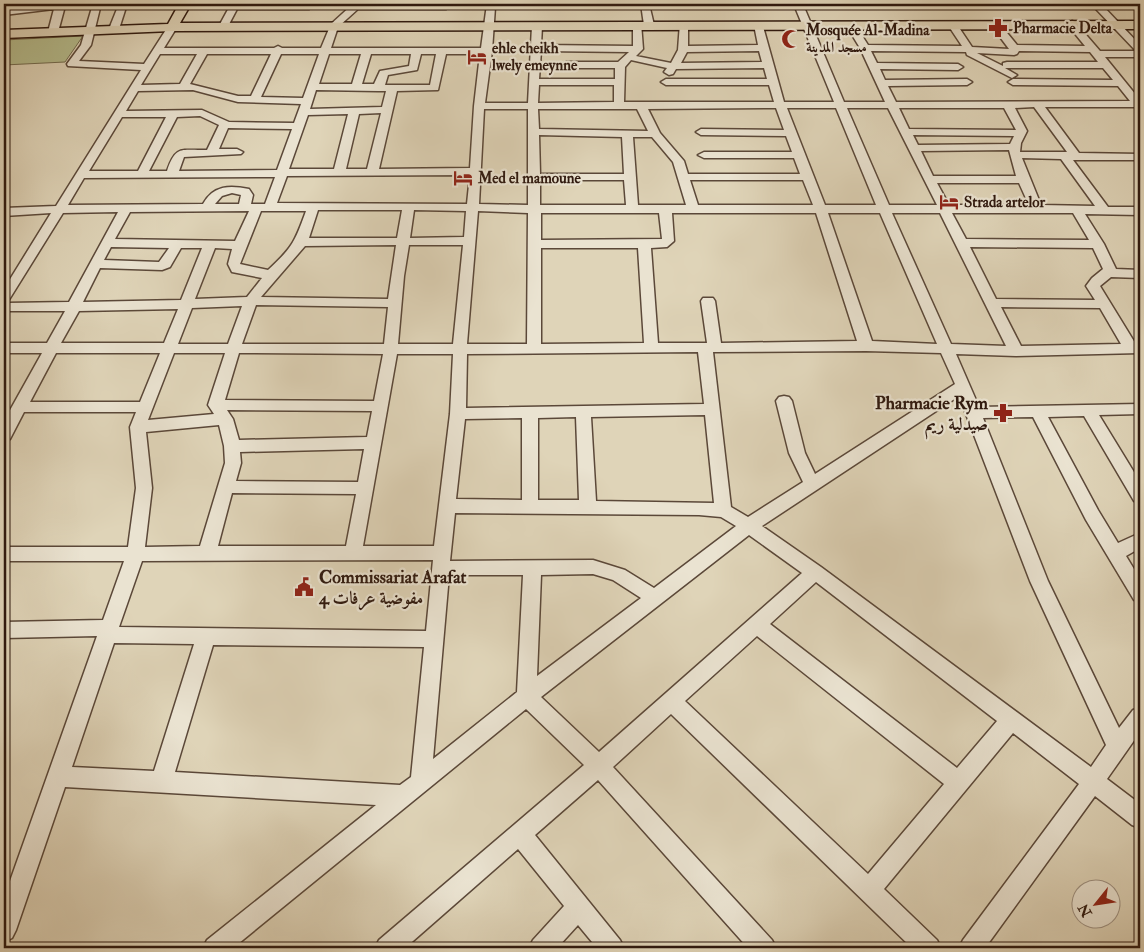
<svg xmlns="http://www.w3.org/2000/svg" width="1144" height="952" viewBox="0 0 1144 952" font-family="'IM FELL Double Pica',Amiri,serif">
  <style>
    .green { fill: #b5bc8d; stroke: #726a4e }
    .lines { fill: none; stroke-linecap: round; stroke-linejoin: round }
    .minor-casing { stroke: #5b4839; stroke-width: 3 }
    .major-casing { stroke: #2f190f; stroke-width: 3 }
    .minor { fill: #eae3d1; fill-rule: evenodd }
    .major { fill: #dfd4b8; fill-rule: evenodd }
    .labels { text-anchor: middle; stroke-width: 4.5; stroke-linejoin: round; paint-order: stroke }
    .far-poi-label { font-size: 15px; font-weight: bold; fill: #2f190f; stroke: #eae3d1; text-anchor: start }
    .poi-label { font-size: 18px; font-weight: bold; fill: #2f190f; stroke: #eae3d1; text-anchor: end }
  </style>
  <rect width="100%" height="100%" fill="#dfd4b8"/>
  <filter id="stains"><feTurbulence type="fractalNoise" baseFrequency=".004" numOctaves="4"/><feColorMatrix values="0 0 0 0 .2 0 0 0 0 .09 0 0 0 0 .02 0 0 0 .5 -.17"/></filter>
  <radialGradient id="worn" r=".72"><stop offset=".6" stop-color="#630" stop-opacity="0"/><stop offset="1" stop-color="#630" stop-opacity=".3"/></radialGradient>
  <path class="green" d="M83,36l-18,26 -61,3v-25z"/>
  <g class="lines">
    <g class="minor-casing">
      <g id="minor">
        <path d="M56,4h8l1,2 -7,26 -5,3 -5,-3 6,-23 -50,6v-6z"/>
        <path d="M93,4h8l-10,41 -12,16 65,3 25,-39 3,-1 5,3 -13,21h110l4,-2 4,2h39l10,-24 22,-20h95l3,2 -5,3h-88l-20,18 -7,21h150l6,-44h152l-4,3h-140l-3,44 -7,52h43l4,-77 5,-3 5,3 -1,19 92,1v-21l2,-2h6l2,26 -7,7 35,7 7,-13 2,-27h6l2,2v21l70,-1 -4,-20 2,-2h6l22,79h50l-39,-95h-62l-4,-3h158l-4,3h-79l40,95h41l-25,-54 -14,-23 2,-2h6l14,22 94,1 -14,-21 5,-3 3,1 16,24 37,2 -18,-24 5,-3 3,1 18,22 68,1 -18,-22 5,-3 3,1 25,29h36l-41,-43 -185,-1 -4,-3h195l39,41v12h-35l35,43v9l-5,-2h-90l34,46 61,1v6h-67l35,47h32v8l-55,-1 19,30 12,25 24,1v8l-29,-1 -11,9 35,57h5v10l-124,3 -60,-2 23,53 161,-3v10l-41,1 41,67v20l-6,-1 -50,-85 -36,1 50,93 20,33 22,-10v15l-14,8 14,23v24l-6,-3 -48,-80 -53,-103 -50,1 65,163 71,147 14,-18 7,-2v24l-33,47 33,25v24l-8,-3 -37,-29 -110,152h-26l4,-8 116,-156 -66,-51 -129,156 53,51 4,8h-29l-241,-234 -58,53 159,173 4,8h-28l-150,-168 -63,55 85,105 4,8h-27l-19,-23 -21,23h-28l4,-8 31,-34 -46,-57 -113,99h-30l4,-8 205,-175 -58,-56 -293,239h-30l4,-8 169,-135 -311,-18 -49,143 -4,8 -8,4v-44l93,-262 -93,2v-16l99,-2 21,-59h-120v-14h124l8,-59 -6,-61 6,-15h-112l-14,27 -6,2v-20l38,-68h-38v-10h43l18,-32h-61v-22l47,-76 -47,3v-8l52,-2 85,-136 -73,-4 -1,-2 14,-19zM541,51l88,1 -11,10h-52l-5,3 5,3h49v11h-76zM759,51l3,11 -81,1 6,-11zM871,51l95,1 1,3 45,23 5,-3 -12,-7h98l10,12 -100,-1 -5,3 5,3 105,1 12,15 -234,1 -8,-16 79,-1 5,-3 -5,-3 -82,1 -5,-11 78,1 5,-3 -5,-3 -81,-1zM1019,51l71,1 8,10h-91l-4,1v3l-26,-13 37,2 3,-1zM160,54h37l-17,30 -39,1zM207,54h64l-20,42h-13l-48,-12zM281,54h38l-16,44 -42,-1zM329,54h32l-9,30h-33zM371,54h40l-2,12 -29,5 -6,13h-12zM421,54h15l-6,31h-45l3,-10 29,-5zM446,54h34l-6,52 -4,62 -91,1 18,-78 41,-1zM631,60l36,8 -3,4 5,3 4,-1 3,-5 88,-1 3,11h-101l-5,3 5,3h103l5,17h-150l1,-35zM539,85h75v17l-76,1zM193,90l45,12 63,2 -7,19 -65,-1 -27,-12 -76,1 12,-20zM316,90l62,1h8l-4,16 -72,2zM1034,107l33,45h-47l1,-9 6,-12 -12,-23zM776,108l8,22 -83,-1 -5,3 5,3 85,1 6,16h-88l-6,3 6,3h90l6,16h-112l-4,-13 -24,-28 -12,-24zM787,108h49l40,97h-51zM847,108h41l49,97h-48zM899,108h105l12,22 -107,-1zM484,109h44v96l-49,-1zM538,109h99l11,22 -109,-2zM381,113l-14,56h-21l13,-55zM348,114l-14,55h-45l19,-54zM200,116l19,9 -12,25c-25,1 -31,-6 -40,21h-18l28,-54zM122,117h44l-28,54h-49zM228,128l64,1 -15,41 -98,1 5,-14 57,-3 2,-2 -6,-3h-18zM539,135l83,2 2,37h-84zM913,135l101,1 -4,8 -92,1zM633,137h19l21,25 13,43h-48zM1009,150l7,26h-83l-12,-25zM1022,158l39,1 34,47 -54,-1zM470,175l-3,29 -190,-1 10,-27zM275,177l-10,27h-14l2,-9 -4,-6c-19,-4 -36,-4 -46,15l-135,1 16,-27zM540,180h84l2,25h-86zM690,180h113l10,25h-115zM937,183h82l10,22h-80zM232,193l9,2 -2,9h-24l7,-8zM318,210h84l-5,28h-88zM414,210l52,1 -2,26 -54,1zM249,211l-14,30 -120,-2 15,-27zM261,211h45c-11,31 -14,37 -38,59l-28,-6zM478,211l50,2 -1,131h-60zM118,212l-49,90 -62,1 56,-90zM541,213h118l3,26 -121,1zM672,213h144l41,128 -136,2 -6,-42 -2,-3h-10l-2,3 6,42h-49l-7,-95 16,-1 7,-6zM828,213h52l57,131 -65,-3zM892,213h48l66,133 -55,-2zM952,213h121l16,27 -123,-1zM396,245l-8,54 -127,-2 44,-51zM409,245h54l-10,99h-55l6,-68zM111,247l58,1 -10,14 -55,-2zM970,247l123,1 10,21 -11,9 -6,8 9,14 -99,-1zM181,248h21l-21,52 -98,2 17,-34 62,2 8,-3zM215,248l17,1 -4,15 4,8 30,6 -15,19 -52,2zM541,248h97l6,95 -103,1zM256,305l132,2 -4,37h-142zM242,306l-14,38h-50l14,-36zM1001,307l99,1 21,36 -100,2zM178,309l-14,34h-103l18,-32zM866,351l75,2 14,31 -140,90 -10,-21 -13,-52 -3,-4 -5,-1 -5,1 -3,4 13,52 14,29 -55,35 -17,-10 -18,-155zM698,352l6,52 -238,4 1,-54zM56,353h104l-20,49h-110zM174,353h51l-17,52 6,9 -66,6zM239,353l144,1 -9,47 -149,-1zM397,354h56l-3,60 -16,132h-71zM959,396l71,185 76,164 -15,22 -270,-200 -59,-41zM227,410l145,1 -5,26 -128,3 -6,-21zM705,415l9,88 -118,-2 -5,-84zM576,417l3,83h-41v-82zM522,418v82l-66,-1 9,-80zM219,425l5,21 1,17 -25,83 -55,1 7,-59 -6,-56zM364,449l-6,33 -122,-1 5,-18 -1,-11zM232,493l124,1 -10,52h-128zM455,513l244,2 22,2 15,9 -82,62 -29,-18 -32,-10 -143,1zM749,535l53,38 -203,179 -58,-55zM433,560l-7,71 -307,-4 23,-66zM593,574l20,6 28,18 -104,78 4,-101zM449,575h74l-6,117 -84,67zM816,582l181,139 -40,47 -187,-144zM757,636l187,148 -76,90 -183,-173zM114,643l80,1 -40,127 -82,-4zM213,645l211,2 -13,130 -11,8 -225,-13z"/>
        <path d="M119,4h8l-8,25 -5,3 -5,-3z"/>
        <path d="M231,4h80l3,2 -5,3h-72l-10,19h-6l-2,-2z"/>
        <path d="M641,4h8l5,21 -2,2h-6l-2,-2z"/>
        <path d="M668,4h35c-6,5 -30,5 -35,0z"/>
      </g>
    </g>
    <g class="major-casing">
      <path id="major" d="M179,4h12l-11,19 960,-2v8l-968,2 -168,7v-8l164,-6z"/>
    </g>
    <use href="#minor" class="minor"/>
    <use href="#major" class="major"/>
  </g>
  <defs>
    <g id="pharmacy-bare" transform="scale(1.5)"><path d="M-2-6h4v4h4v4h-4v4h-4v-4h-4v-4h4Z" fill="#8f2418" stroke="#eae3d1" stroke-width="2.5" paint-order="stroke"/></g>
    <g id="mosque-bare" transform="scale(1.5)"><path d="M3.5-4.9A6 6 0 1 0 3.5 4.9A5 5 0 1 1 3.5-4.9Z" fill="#8f2418" stroke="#eae3d1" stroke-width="2.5" paint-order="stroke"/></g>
    <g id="hotel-bare" transform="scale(1.5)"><path d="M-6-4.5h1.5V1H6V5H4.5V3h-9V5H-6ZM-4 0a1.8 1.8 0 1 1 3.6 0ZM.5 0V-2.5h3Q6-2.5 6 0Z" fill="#8f2418" stroke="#eae3d1" stroke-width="2.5" paint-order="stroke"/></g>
    <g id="civic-bare" transform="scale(1.5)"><path d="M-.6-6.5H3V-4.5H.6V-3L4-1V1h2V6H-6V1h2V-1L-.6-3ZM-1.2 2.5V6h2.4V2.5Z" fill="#8f2418" stroke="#eae3d1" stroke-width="2.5" paint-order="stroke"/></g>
  </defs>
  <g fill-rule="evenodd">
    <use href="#pharmacy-bare" x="998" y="28"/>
    <use href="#mosque-bare" x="791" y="39"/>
    <use href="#hotel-bare" x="477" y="57"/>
    <use href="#hotel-bare" x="463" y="178"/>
    <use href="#hotel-bare" x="949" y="202"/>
    <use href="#pharmacy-bare" x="1003" y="413"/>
    <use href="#civic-bare" x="304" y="587"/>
  </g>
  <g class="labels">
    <g class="far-poi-label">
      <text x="1013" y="33">Pharmacie Delta</text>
      <text x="806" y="35">Mosquée Al-Madina<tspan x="806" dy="17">مسجد المدينة</tspan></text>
      <text x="492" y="53">ehle cheikh<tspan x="492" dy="17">lwely emeynne</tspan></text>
      <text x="478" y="183">Med el mamoune</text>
      <text x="964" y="207">Strada artelor</text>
    </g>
    <g class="poi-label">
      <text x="988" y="409">Pharmacie Rym<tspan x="988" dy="21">صيدلية ريم</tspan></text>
      <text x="319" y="583" text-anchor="start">Commissariat Arafat<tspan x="319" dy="21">4 مفوضية عرفات</tspan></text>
    </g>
  </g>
  <rect width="1144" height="952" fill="none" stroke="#dfd4b8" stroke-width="20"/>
  <rect x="5" y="5" width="1134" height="942" fill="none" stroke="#2f190f" stroke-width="2.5"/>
  <rect x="10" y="10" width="1124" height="932" fill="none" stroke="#2f190f"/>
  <g transform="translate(1096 904) rotate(240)"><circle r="24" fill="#eae3d1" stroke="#9f9283"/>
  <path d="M0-4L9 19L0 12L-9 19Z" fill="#8f2418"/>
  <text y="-8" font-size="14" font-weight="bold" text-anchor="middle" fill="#2f190f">N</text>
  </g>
  <rect width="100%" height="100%" filter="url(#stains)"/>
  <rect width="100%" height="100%" fill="url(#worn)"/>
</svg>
